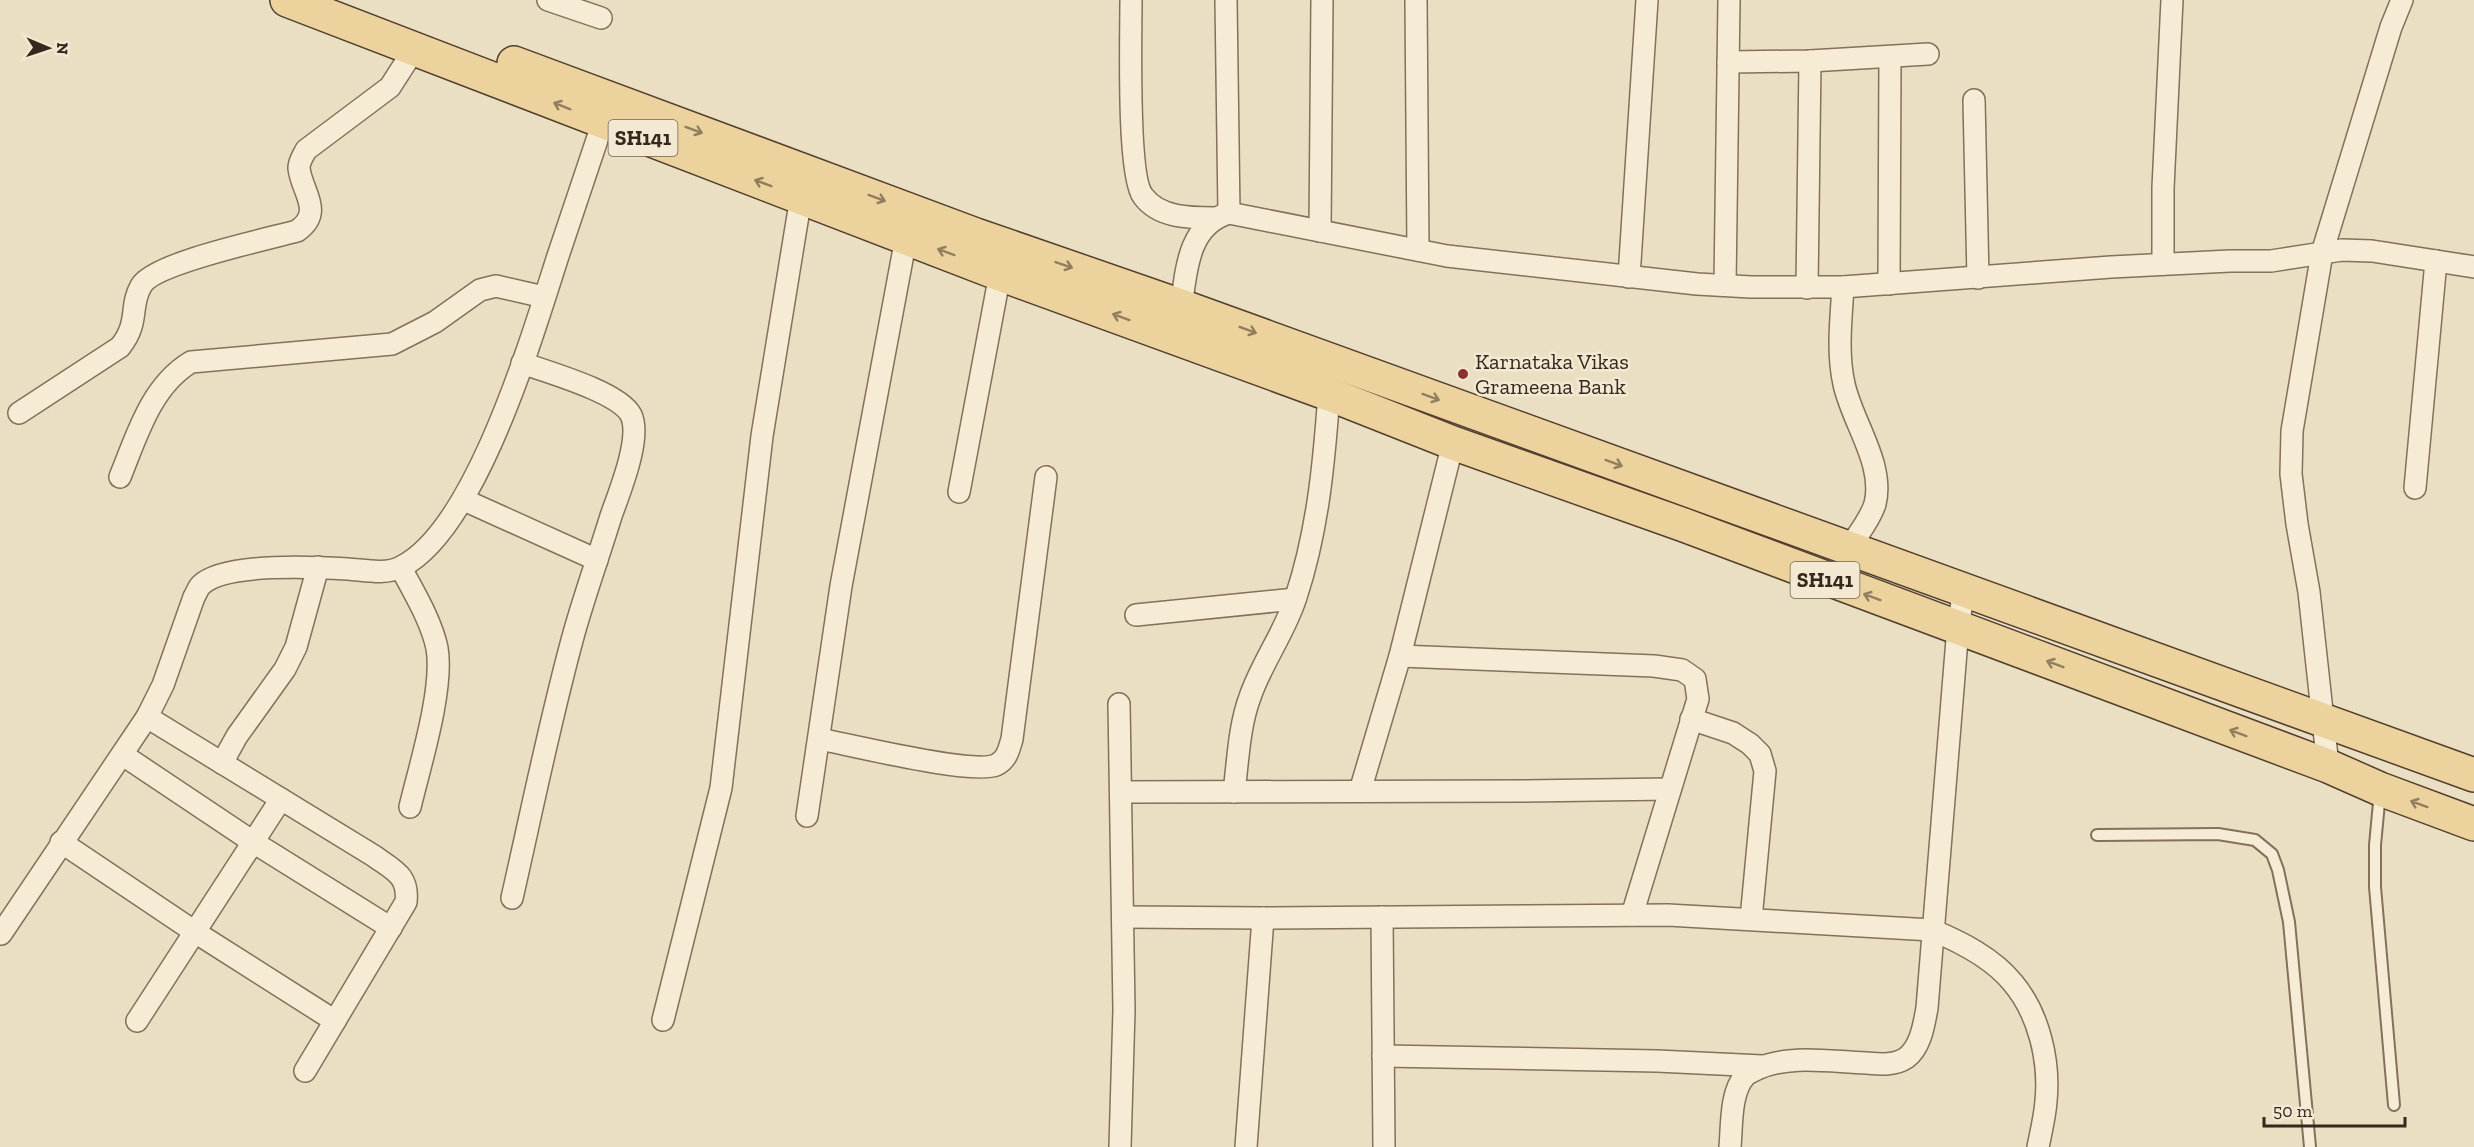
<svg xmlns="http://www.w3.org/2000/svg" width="2474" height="1147" viewBox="0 0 2474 1147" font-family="'Zilla Slab',serif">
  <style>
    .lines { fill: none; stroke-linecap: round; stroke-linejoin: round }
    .lane-casing { stroke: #84705b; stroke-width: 14 }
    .street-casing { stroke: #84705b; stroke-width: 24 }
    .primary-casing { stroke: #523f2f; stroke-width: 36 }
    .lane { stroke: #f6ecd6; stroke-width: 10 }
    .street { stroke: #f6ecd6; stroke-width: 21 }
    .primary { stroke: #ecd39d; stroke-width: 33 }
    .oneway { stroke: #907e5e }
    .poi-dot { fill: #8f2f31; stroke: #f3e9d2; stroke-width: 2 }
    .labels { text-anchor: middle; stroke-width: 5; stroke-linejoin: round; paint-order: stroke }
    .shield { fill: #f3e9d2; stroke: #6e6354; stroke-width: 1.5 }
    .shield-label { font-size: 21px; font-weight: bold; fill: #35291e }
    .poi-label { font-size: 22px; fill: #35291e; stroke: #f3e9d2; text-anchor: start }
  </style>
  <rect width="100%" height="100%" fill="#ebdfc3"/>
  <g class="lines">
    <g class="lane-casing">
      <g id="lane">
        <path d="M2380,792l-5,53v42l19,218"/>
        <path d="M2097,835l121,-1 37,6 17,14 6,16 11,52 21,225"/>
      </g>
    </g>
    <g class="street-casing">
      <g id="street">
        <path d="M548,0l53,18"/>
        <path d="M1131,0c0,33 -4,176 12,196 16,22 47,22 72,22"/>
        <path d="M1226,0l3,213"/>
        <path d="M1416,0l2,250"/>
        <path d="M1728,62l82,-1 118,-7"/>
        <path d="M1974,100l4,178"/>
        <path d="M1320,231l2,-231"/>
        <path d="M2163,264v-76l9,-188"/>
        <path d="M1629,277l18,-277"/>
        <path d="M1889,284l1,-227"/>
        <path d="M1725,285l4,-285"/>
        <path d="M1843,287c-2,32 -6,66 1,97 8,38 41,80 31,120 -5,16 -17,30 -26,44"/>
        <path d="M1807,288l3,-227"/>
        <path d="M1180,316c6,-39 5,-90 49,-103l218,43 250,28 54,3h92l268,-20 119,-6h41l71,-11 30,1 102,16"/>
        <path d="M19,413l101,-66c20,-25 9,-40 21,-61 12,-23 127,-47 156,-55 28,-19 4,-40 2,-63 0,-7 4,-12 7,-18l84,-63 25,-39"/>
        <path d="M120,477c17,-42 31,-91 71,-115l201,-18 43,-22 45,-32 16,-4 48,11"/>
        <path d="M2415,488l21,-227"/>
        <path d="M959,492l41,-218"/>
        <path d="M464,500l133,60"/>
        <path d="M401,568c13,25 30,52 36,80 7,41 -17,117 -27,159"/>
        <path d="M1136,615l159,-16"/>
        <path d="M1400,656l254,10 28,4 13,9 3,20 -66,216"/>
        <path d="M1119,704l5,306 -4,137"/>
        <path d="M147,717l227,139c19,14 35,19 32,46l-101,169"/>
        <path d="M1691,719l42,14 17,11 10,10 5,17 -14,148"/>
        <path d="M819,739c33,6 153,36 177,26 11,-5 13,-16 16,-26l34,-262"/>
        <path d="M123,755l130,87 138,86"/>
        <path d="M222,763l15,-27 48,-67 11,-22 22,-80"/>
        <path d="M2328,766l-19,-174 -12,-68 -6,-50 1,-43 30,-178 69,-226 11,-27"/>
        <path d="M1360,791l40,-135 53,-213"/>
        <path d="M1122,792l400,-1 148,-2"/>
        <path d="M1234,792c4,-31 5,-66 16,-95 12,-35 35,-65 46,-100 22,-67 28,-134 33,-203"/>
        <path d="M807,816l34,-230 65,-348"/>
        <path d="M61,842l134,90 140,89"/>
        <path d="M512,898c20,-88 38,-178 62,-265 11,-39 25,-78 37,-117 8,-23 31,-78 20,-101 -12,-23 -84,-43 -109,-52"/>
        <path d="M1124,917l139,1 405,-3 264,15c29,12 61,28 81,53 26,31 37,78 33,118 -1,15 -5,31 -8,46"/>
        <path d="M1382,917l2,230"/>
        <path d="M1,934l146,-217 16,-32 31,-88c2,-3 4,-9 7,-12 23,-23 115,-18 147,-16 16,1 38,6 53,-2 75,-37 132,-234 157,-311 15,-45 30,-89 45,-134"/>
        <path d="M663,1020l58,-232 41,-352 39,-239"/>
        <path d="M137,1021l144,-222"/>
        <path d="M1383,1056l274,5 105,5"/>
        <path d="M1246,1147l17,-229"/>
        <path d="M1730,1147c2,-21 0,-55 15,-71 3,-3 8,-5 12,-7 33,-15 74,-7 109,-6 13,1 28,3 40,-5 15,-11 18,-34 21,-50l31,-381 6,-37"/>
      </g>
    </g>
    <g class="primary-casing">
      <g id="primary">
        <path d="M287,0l713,274 329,120 124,49 231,82 644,241 52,23 94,35"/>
        <path d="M514,63l462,172 205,71 1293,469"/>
      </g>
    </g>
    <use href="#lane" class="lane"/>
    <use href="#street" class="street"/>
    <use href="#primary" class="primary"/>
  </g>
  <defs><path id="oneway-shaft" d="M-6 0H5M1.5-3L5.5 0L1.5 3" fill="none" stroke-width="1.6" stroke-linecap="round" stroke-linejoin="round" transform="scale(1.5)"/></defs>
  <g class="oneway">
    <use href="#oneway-shaft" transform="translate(562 106) rotate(-158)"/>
    <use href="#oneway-shaft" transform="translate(694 130) rotate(20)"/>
    <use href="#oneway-shaft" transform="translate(763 183) rotate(-159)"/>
    <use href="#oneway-shaft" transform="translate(877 198) rotate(20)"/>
    <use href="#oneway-shaft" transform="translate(946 252) rotate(-160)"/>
    <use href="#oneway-shaft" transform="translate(1064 265) rotate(19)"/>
    <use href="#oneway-shaft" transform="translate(1121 317) rotate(-160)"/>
    <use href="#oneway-shaft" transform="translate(1248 330) rotate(20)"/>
    <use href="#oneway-shaft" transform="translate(1431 397) rotate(20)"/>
    <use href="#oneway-shaft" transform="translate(1614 463) rotate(20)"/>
    <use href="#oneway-shaft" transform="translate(1872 597) rotate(-160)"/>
    <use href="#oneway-shaft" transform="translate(2055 664) rotate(-159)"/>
    <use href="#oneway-shaft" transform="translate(2238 733) rotate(-159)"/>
    <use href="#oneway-shaft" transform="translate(2419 804) rotate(-160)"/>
  </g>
  <circle class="poi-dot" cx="1463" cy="374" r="6"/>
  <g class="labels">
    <g class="shield">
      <rect x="608.5" y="120" width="69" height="36" rx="4.5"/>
      <rect x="1790.5" y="562" width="69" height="36" rx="4.5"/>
    </g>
    <g class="shield-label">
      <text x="643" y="145">SH141</text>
      <text x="1825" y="587">SH141</text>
    </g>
    <g class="poi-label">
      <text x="1475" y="369">Karnataka Vikas<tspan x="1475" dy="25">Grameena Bank</tspan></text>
    </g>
  </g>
  <g transform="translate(48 48) rotate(92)" stroke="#f3e9d2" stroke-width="4.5" paint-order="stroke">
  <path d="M0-4.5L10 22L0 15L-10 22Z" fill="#35291e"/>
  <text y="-9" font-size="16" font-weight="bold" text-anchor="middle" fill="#35291e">N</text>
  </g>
  <path d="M2264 1117v9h141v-9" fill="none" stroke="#35291e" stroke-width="3"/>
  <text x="2273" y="1117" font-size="18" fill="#35291e" stroke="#f3e9d2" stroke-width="4.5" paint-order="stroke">50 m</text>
</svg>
